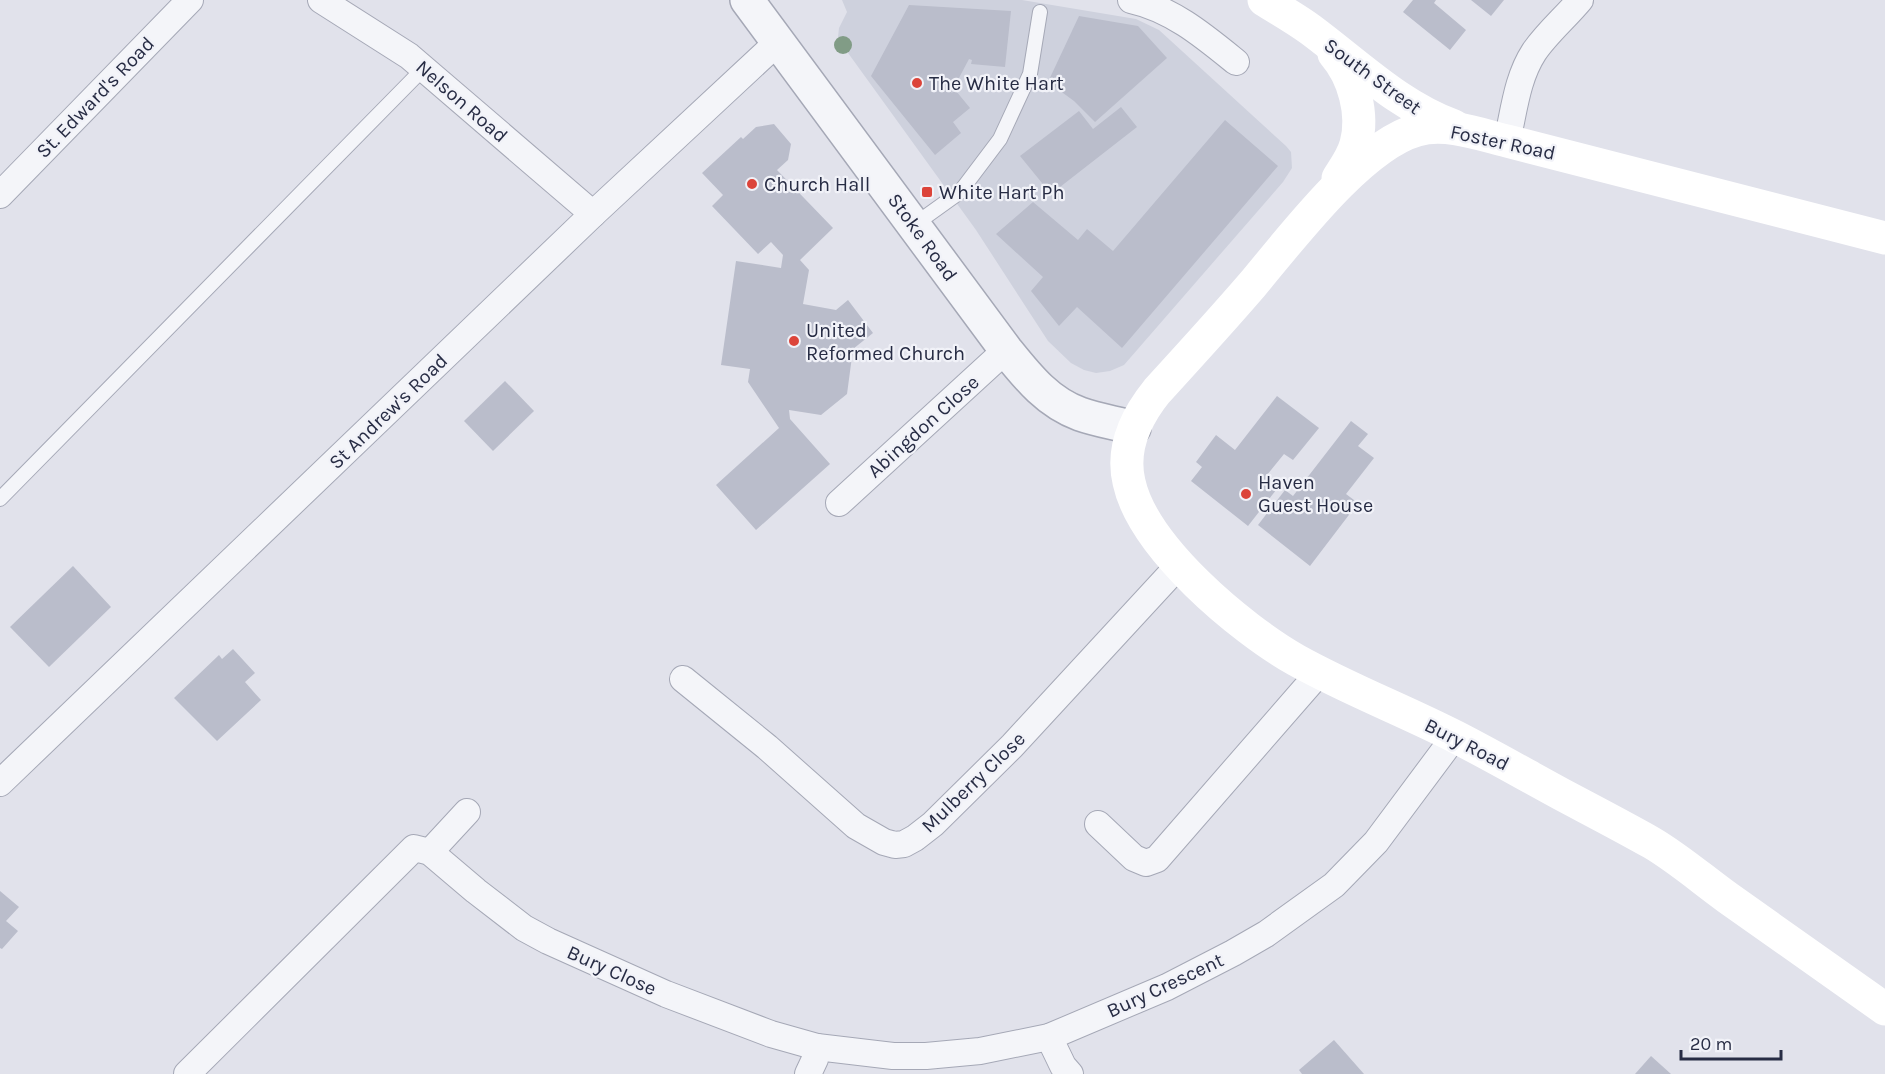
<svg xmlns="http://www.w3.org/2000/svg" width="1885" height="1074" viewBox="0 0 1885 1074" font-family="Karla,sans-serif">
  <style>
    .built { fill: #ced1dd }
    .building { fill: #babdcb }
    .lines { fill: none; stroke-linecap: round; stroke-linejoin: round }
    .service-casing { stroke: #a5a8b6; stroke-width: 16 }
    .minor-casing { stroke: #a5a8b6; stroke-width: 28 }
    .tertiary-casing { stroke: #a5a8b6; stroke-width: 36 }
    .service { stroke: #f4f5f9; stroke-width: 14 }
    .minor { stroke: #f4f5f9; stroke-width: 26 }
    .tertiary { stroke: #f4f5f9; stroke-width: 33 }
    .secondary { stroke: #fff; stroke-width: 33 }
    .tree { fill: #819c86 }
    .poi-dot { fill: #dc443a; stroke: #f1f2f8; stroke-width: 2 }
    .labels { text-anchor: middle; stroke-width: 4.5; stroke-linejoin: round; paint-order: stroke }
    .street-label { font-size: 20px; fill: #272c44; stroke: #f1f2f8 }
    .poi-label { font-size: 20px; fill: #272c44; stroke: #f1f2f8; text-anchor: start }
  </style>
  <rect width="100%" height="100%" fill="#e1e2eb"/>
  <path class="built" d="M842,0h180l114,19 23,11 127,116 5,6 1,16 -9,14 -159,183 -14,6 -14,2 -12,-3 -13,-7 -23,-22 -72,-111 -133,-184 -5,-9 1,-9 8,-16z"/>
  <g class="building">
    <path d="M1413,0h23l-2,3 32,27 -16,20 -47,-38z"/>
    <path d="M1471,0h33l-13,16z"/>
    <path d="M909,5l102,6 -6,56 -34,-3 1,-4 -3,-1 -18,34 5,-2 14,17 -17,14 8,11 -26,22 -64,-79z"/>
    <path d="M1079,16l59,10 29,32 -72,64 -21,-21 -26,-19z"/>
    <path d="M1121,107l16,20 -86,67 -31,-38 59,-45 14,18z"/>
    <path d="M1225,120l53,46 -156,182 -45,-41 -18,19 -28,-35 12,-14 -47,-43 37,-32 45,38 9,-11 26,22z"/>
    <path d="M774,124l17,20 -3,16 -11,10 56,58 -33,32 9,10 -6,34 33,6 12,-10 25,33 -20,16 -6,45 -26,21 -32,-5 1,9 40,45 -74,66 -40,-45 63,-57 -31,-46 2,-13 -29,-4 15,-104 45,7 2,-13 -12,-13 -13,12 -46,-48 11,-11 -21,-22 39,-36 2,2 13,-12z"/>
    <path d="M505,381l29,30 -41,40 -29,-30z"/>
    <path d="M1277,396l42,32 -26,32 -9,-6 -17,21 13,10 -32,41 -57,-45 11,-14 -6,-5 20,-27 19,15z"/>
    <path d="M1351,421l17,13 -10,12 16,12 -28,36 12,9 -48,63 -52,-41 27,-35 8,6z"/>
    <path d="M73,566l38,41 -62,60 -39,-40z"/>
    <path d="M233,649l22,24 -10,9 16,18 -44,41 -43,-43 45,-43 3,4z"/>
    <path d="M0,891l19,16 -13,14 12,10 -16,18 -2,-1z"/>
    <path d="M1334,1040l30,34h-62l-3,-4z"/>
    <path d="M1651,1056l20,18h-36z"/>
  </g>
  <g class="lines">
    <g class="service-casing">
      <g id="service">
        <path d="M914,225l46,-33 40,-53 30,-65 10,-62"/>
        <path d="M0,499l424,-431"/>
      </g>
    </g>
    <g class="minor-casing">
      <g id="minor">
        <path d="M321,0l88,56 184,158"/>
        <path d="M1131,0c41,9 73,36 105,62"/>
        <path d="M1507,141c7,-30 10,-63 27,-89 13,-19 31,-34 46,-52"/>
        <path d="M0,195l190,-195"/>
        <path d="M839,503l167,-153"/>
        <path d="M683,679l84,68 89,79 28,16 11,3 9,-1 11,-6 18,-14 79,-78 168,-182"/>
        <path d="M0,783l593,-569 186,-173"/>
        <path d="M1098,824l36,34 12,5 11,-4 162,-186"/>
        <path d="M430,852l37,-40"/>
        <path d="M1049,1037l14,29 7,8"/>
        <path d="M187,1074l227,-226 16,4 46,39 48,37 24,13 118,53 105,40 46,13"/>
        <path d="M808,1074l7,-15 2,-12 76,9h33l54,-5 69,-14 118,-50 66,-34 33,-19 68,-49 42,-43 79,-106"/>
      </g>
    </g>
    <g class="tertiary-casing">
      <path id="tertiary" d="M747,0l259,350c21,26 41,52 74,64 17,6 36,9 54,14"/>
    </g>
    <use href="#service" class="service"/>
    <use href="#minor" class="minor"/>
    <use href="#tertiary" class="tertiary"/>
    <g class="secondary">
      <path d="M1264,0c16,10 32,19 47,30 47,35 88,76 143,96"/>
      <path d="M1334,54c20,23 30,60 22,90 -3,12 -11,23 -18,34"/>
      <path d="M1885,238l-378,-97c-28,-7 -61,-19 -90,-11 -57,16 -127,110 -165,155 -31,36 -63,71 -95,106 -21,26 -36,57 -28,91 14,65 111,146 167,178 52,29 107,50 160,77 35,18 70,38 105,57 30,16 61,32 91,49 27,16 51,37 76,55 53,37 105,74 157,111"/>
    </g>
  </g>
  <circle class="tree" cx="843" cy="45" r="9"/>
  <g class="poi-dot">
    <circle cx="917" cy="83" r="6"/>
    <circle cx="752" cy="184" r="6"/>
    <rect x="921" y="186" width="12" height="12" rx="3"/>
    <circle cx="794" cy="341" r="6"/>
    <circle cx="1246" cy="494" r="6"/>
  </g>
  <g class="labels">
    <g class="street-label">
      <text transform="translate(1373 76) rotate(36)" y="7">South Street</text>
      <text transform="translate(95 97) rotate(-46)" y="7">St. Edward's Road</text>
      <text transform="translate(462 101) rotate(41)" y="7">Nelson Road</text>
      <text transform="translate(1503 142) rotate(12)" y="7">Foster Road</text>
      <text transform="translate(923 237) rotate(54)" y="7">Stoke Road</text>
      <text transform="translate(388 411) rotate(-44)" y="7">St Andrew's Road</text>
      <text transform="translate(923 426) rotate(-42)" y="7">Abingdon Close</text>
      <text transform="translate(1467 744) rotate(27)" y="7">Bury Road</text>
      <text transform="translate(973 782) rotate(-44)" y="7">Mulberry Close</text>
      <text transform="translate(612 970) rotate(24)" y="7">Bury Close</text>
      <text transform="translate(1165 985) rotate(-25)" y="7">Bury Crescent</text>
    </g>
    <g class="poi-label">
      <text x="929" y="90">The White Hart</text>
      <text x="764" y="191">Church Hall</text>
      <text x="939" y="199">White Hart Ph</text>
      <text x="806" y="337">United<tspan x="806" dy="23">Reformed Church</tspan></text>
      <text x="1258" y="489">Haven<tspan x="1258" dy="23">Guest House</tspan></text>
    </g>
  </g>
  <path d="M1681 1050v9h100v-9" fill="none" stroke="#272c44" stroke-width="3"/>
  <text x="1690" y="1050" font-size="18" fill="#272c44" stroke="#f1f2f8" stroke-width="4.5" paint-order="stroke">20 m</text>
</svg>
